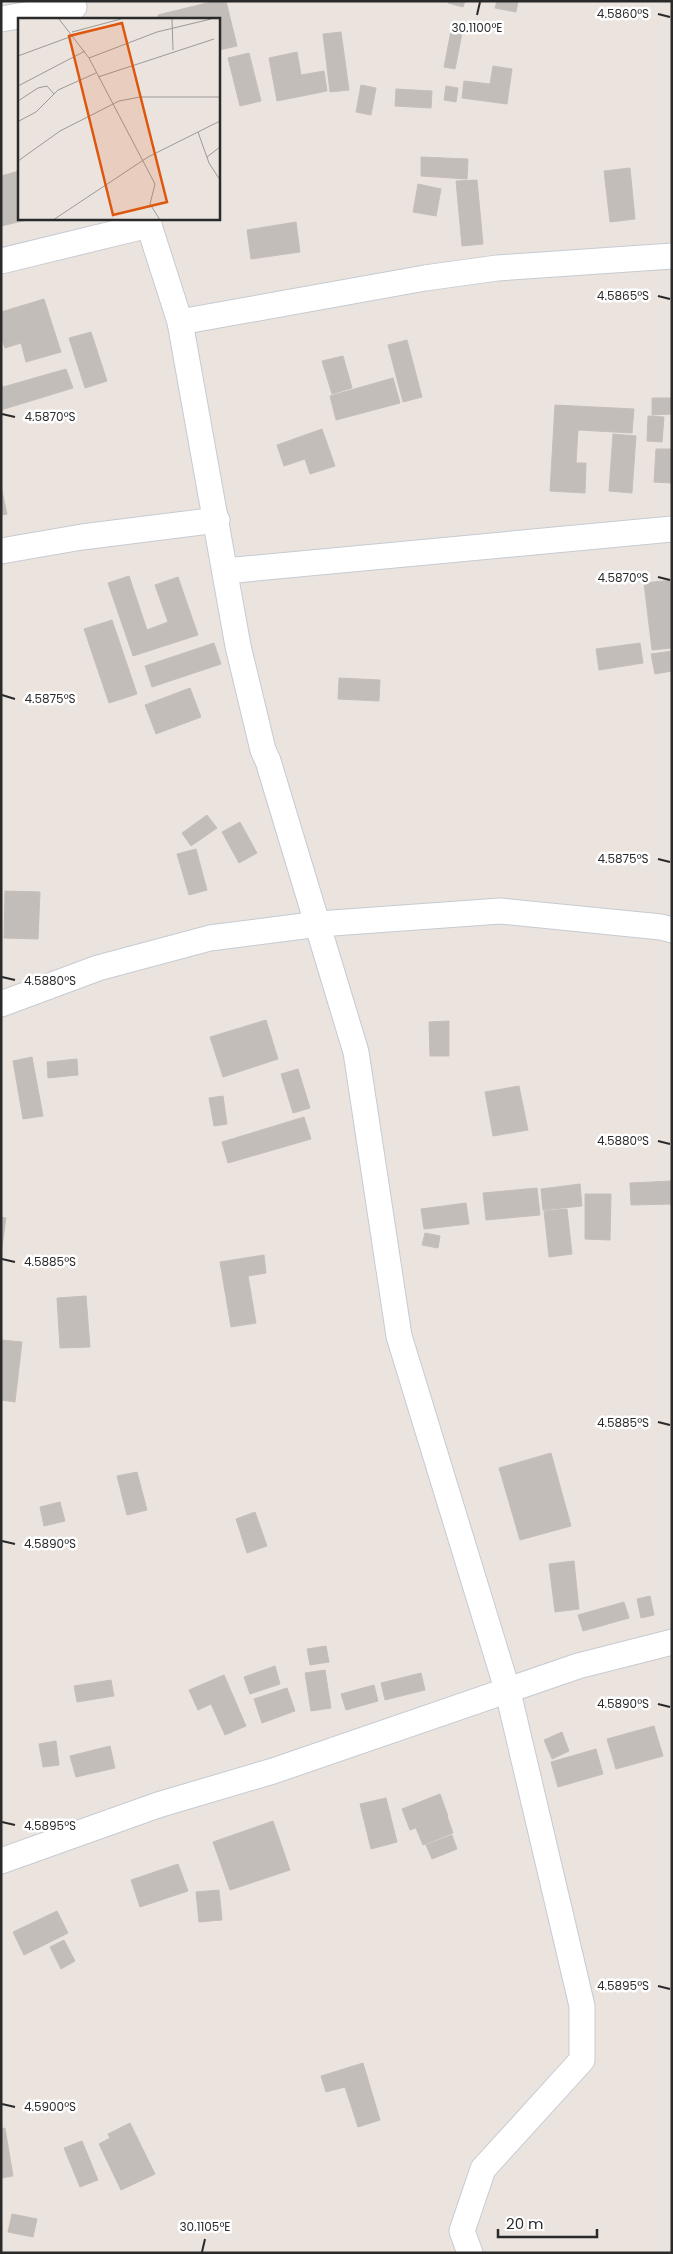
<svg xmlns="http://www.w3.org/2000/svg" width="673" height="2254" viewBox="0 0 673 2254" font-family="Poppins,sans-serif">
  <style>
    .building { fill: #c3bdba; stroke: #c6beb8 }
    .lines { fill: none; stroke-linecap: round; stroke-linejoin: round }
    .street-casing { stroke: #c6cbd2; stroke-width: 27 }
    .street { stroke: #fff; stroke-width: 25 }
    .ticks { fill: none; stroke: #2a2a2a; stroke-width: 2 }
    .inset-road { fill: none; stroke: #9e9996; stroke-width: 1 }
    .view { fill: #de570e; fill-opacity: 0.15; stroke: #de570e; stroke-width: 2.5 }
    .inset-edge { fill: none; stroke: #2a2a2a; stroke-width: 2.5 }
    .ticks-label { font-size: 12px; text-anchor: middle; fill: #2a2a2a; stroke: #fff; stroke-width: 5; stroke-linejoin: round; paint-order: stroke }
  </style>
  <rect width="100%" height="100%" fill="#ebe3de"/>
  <g class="building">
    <path d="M215,1h11l11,45 -18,4v-31h-61v-4z"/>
    <path d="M449,1h16l-2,6 -15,-4z"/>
    <path d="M497,1h21l-2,11 -21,-4z"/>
    <path d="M452,26l11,2 -8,41 -11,-2z"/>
    <path d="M341,32l8,58 -19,2 -7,-58z"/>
    <path d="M297,52l4,23 23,-4 3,20 -50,10 -8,-43z"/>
    <path d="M249,53l12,48 -21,5 -12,-48z"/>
    <path d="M493,66l19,3 -5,35 -45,-6 2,-17 26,3z"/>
    <path d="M361,85l15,3 -5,27 -15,-3z"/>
    <path d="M446,86l12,2 -2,14 -12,-2z"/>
    <path d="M396,89l36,2 -1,17 -36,-2z"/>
    <path d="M421,157l47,2 -1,20 -46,-3z"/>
    <path d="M630,168l5,51 -25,3 -6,-51z"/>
    <path d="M19,171v48h12l-30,7v-50z"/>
    <path d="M477,180l6,64 -21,2 -6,-65z"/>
    <path d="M418,184l23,5 -5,27 -23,-4z"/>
    <path d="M296,222l4,30 -49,7 -4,-29z"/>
    <path d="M44,299l17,53 -35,10 -5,-19 -16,5 -4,-11v-25z"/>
    <path d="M91,332l16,49 -22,7 -16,-50z"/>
    <path d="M407,340l15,57 -19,5 -15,-57z"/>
    <path d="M343,356l9,32 -20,6 -10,-33z"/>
    <path d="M66,369l7,19 -72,22v-27l2,4z"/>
    <path d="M393,378l7,25 -64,17 -6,-24z"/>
    <path d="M652,398h20v16l-20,1z"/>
    <path d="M555,405l79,4 -2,24 -54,-3 -2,33h10l-1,30 -35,-2z"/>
    <path d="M648,416l16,1 -2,25 -15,-1z"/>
    <path d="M322,429l13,37 -25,8 -5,-15 -21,7 -7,-21z"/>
    <path d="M613,434l23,2 -4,57 -23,-2z"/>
    <path d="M656,449h16v34l-18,-1z"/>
    <path d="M1,487l6,27 -6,1z"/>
    <path d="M129,576l18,54 21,-8 -13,-37 23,-8 20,58 -65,21 -25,-73z"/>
    <path d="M672,580v68l-20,2 -8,-67z"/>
    <path d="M112,620l25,74 -28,9 -25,-74z"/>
    <path d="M214,643l7,21 -69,23 -7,-21z"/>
    <path d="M640,643l3,20 -44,7 -3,-21z"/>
    <path d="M672,651v20l-17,3 -4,-20z"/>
    <path d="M339,678l41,2 -1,21 -41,-2z"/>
    <path d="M190,688l11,29 -45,17 -11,-29z"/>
    <path d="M207,815l10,13 -26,18 -9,-13z"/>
    <path d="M240,822l17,31 -18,10 -17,-31z"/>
    <path d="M196,849l11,41 -18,5 -12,-41z"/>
    <path d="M5,891l35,1 -2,47 -34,-1z"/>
    <path d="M266,1020l12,39 -55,18 -13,-40z"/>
    <path d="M449,1021v35h-19l-1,-34z"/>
    <path d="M32,1057l11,59 -20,3 -10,-58z"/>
    <path d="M77,1059l1,16 -30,3 -1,-16z"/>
    <path d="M298,1069l12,39 -17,5 -12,-39z"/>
    <path d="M519,1086l9,44 -35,6 -8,-44z"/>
    <path d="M223,1096l4,28 -13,2 -5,-28z"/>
    <path d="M304,1117l7,22 -83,24 -6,-21z"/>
    <path d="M672,1181v23l-41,1 -1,-22z"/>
    <path d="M580,1184l2,22 -39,4 -2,-21z"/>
    <path d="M537,1188l3,27 -54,5 -3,-27z"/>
    <path d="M585,1194h26l-1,46 -25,-1z"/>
    <path d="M466,1203l3,21 -45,5 -3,-20z"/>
    <path d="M567,1209l5,45 -23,3 -5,-46z"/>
    <path d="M1,1217l5,1 -5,36z"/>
    <path d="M425,1233l15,3 -2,12 -16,-3z"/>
    <path d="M264,1255l2,18 -18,3 8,47 -25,4 -11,-65z"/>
    <path d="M86,1296l4,51 -30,1 -3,-50z"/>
    <path d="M1,1340l21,2 -7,60 -14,-2z"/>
    <path d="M551,1453l20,73 -51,14 -21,-72z"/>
    <path d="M137,1472l10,38 -20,5 -10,-39z"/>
    <path d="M60,1502l5,19 -21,5 -4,-19z"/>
    <path d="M255,1512l12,34 -20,7 -11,-34z"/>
    <path d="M574,1561l5,48 -24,3 -6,-48z"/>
    <path d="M650,1596l4,19 -13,3 -4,-19z"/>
    <path d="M624,1602l5,16 -46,13 -5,-16z"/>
    <path d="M326,1646l3,16 -19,3 -3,-16z"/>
    <path d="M275,1666l5,18 -30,10 -6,-17z"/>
    <path d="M325,1670l6,38 -20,3 -6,-38z"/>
    <path d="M421,1673l4,17 -40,10 -4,-17z"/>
    <path d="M224,1675l22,51 -21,9 -14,-31 -13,6 -9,-20z"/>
    <path d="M111,1680l3,16 -37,6 -3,-16z"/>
    <path d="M374,1685l4,16 -32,9 -5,-16z"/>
    <path d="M287,1688l8,23 -33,12 -8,-24z"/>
    <path d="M654,1726l9,30 -47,13 -9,-30z"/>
    <path d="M562,1732l7,19 -17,8 -8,-19z"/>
    <path d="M56,1741l3,24 -16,2 -4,-23z"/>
    <path d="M110,1746l5,22 -39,9 -6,-21z"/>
    <path d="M596,1749l7,25 -45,13 -7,-25z"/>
    <path d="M440,1794l8,22 -38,14 -8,-21z"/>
    <path d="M386,1798l11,44 -26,7 -11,-45z"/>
    <path d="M447,1816l6,17 -30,12 -7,-17z"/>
    <path d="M273,1821l17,49 -60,20 -17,-48z"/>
    <path d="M452,1835l5,14 -25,10 -6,-14z"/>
    <path d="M178,1864l10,27 -48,16 -9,-27z"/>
    <path d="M219,1890l3,30 -23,2 -3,-30z"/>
    <path d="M57,1911l11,22 -44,22 -11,-23z"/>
    <path d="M64,1940l11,21 -14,8 -11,-22z"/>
    <path d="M363,2063l17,57 -22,7 -13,-40 -19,5 -5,-16z"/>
    <path d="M130,2123l25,51 -34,16 -22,-46 11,-6 -2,-4z"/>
    <path d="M5,2128l8,48 -12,2v-49z"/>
    <path d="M82,2141l16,39 -18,7 -16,-39z"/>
    <path d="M12,2214l25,5 -4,18 -25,-5z"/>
  </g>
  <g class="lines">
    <g class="street-casing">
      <g id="street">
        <path d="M1,19l73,-12"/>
        <path d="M147,219l33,103 58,324 25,104 5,11 88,291 43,284 109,356 74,314v54l-99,109 -21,62 8,22"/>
        <path d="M1,261l148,-36"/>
        <path d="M180,322l245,-44 72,-10 175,-12"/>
        <path d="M1,551l81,-14 135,-17"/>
        <path d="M225,571l447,-42"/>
        <path d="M1,1004l97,-36 112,-30 109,-14 181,-13 161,16 11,3"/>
        <path d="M1,1861l157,-56 115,-34 305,-105 94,-24"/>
      </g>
    </g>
    <use href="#street" class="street"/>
  </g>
  <path class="ticks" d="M658,14l12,3M477,15l3,-13M658,296l12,3M2,414l13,3M658,577l12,3M2,695l13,4M658,859l12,3M2,977l13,3M658,1141l12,3M2,1259l13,3M658,1422l12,3M2,1541l13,3M658,1704l12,3M2,1822l13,3M658,1986l12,3M2,2104l13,3M202,2252l3,-13"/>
  <g transform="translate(18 18)">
    <rect width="202" height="202" fill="#ebe3de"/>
    <path class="inset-road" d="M41,1l30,39 66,126 -5,20 10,16M154,1l1,31M54,14l49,-13M0,38l57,-21M71,40l68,-26 54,-13M80,59l116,-38M0,68l67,-35M0,83l20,-13 9,-2 7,8M1,103l17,-9 22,-22 38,-17M180,114l11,31 11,17M189,139l13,-10M0,143l42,-30 59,-30 21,-4h80M35,202l95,-63 72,-36"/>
    <path class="view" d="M104,5l45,179 -54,13 -44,-179z"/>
    <rect width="202" height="202" class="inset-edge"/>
  </g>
  <g class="ticks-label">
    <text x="623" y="18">4.5860°S</text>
    <text x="477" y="32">30.1100°E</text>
    <text x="623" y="300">4.5865°S</text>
    <text x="50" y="421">4.5870°S</text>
    <text x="623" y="582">4.5870°S</text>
    <text x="50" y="703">4.5875°S</text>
    <text x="623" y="863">4.5875°S</text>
    <text x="50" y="985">4.5880°S</text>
    <text x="623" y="1145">4.5880°S</text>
    <text x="50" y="1266">4.5885°S</text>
    <text x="623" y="1427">4.5885°S</text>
    <text x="50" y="1548">4.5890°S</text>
    <text x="623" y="1708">4.5890°S</text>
    <text x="50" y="1830">4.5895°S</text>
    <text x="623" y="1990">4.5895°S</text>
    <text x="50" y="2111">4.5900°S</text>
    <text x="205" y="2231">30.1105°E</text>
  </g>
  <rect width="673" height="2254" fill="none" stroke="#2a2a2a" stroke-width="5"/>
  <path d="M498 2229v8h99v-8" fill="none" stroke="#2a2a2a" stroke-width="2.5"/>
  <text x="506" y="2229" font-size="15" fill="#2a2a2a" stroke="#ffffff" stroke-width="4" paint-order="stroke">20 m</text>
</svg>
